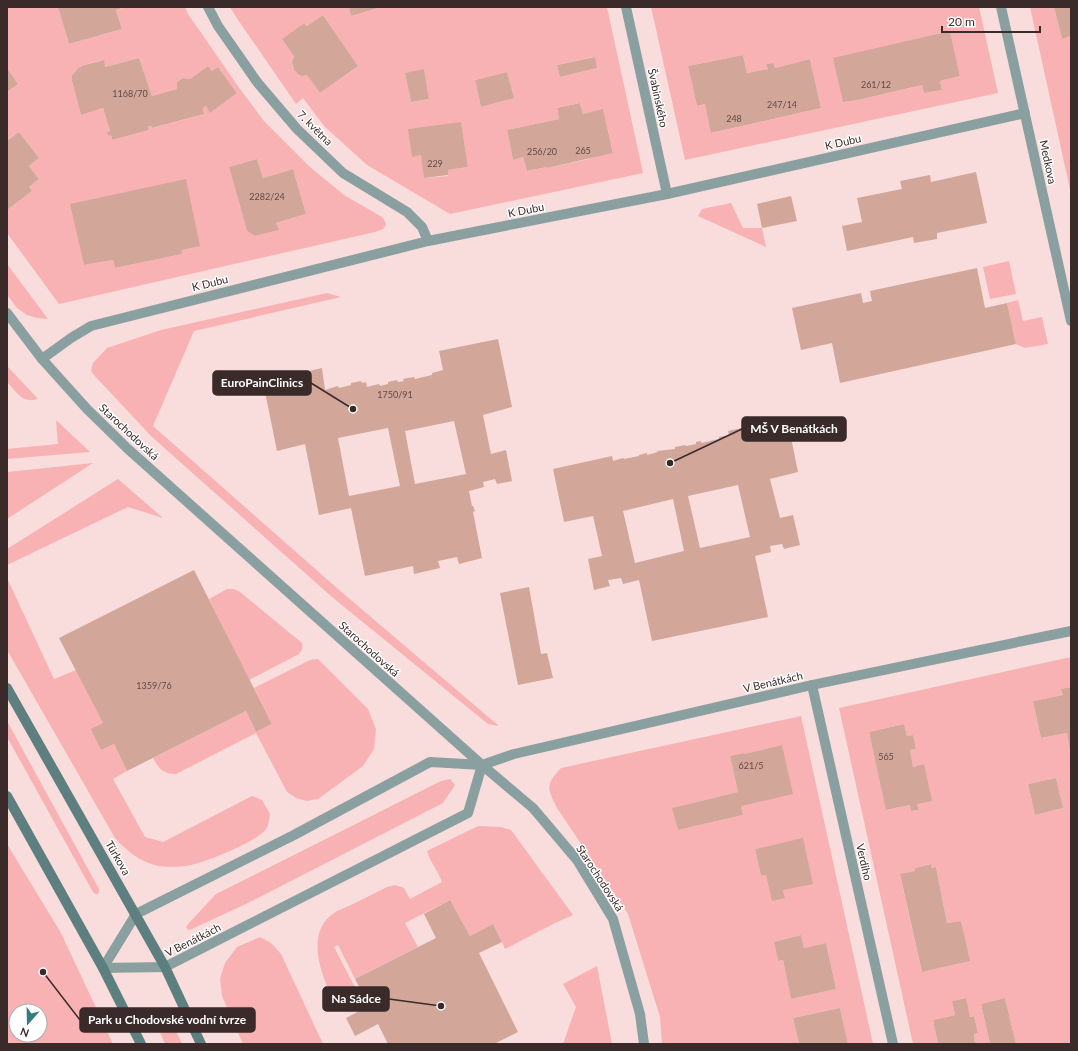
<svg xmlns="http://www.w3.org/2000/svg" width="1078" height="1051" viewBox="0 0 1078 1051" font-family="Lato,sans-serif">
  <style>
    .green { fill: #f9b2b4; fill-rule: evenodd }
    .building { fill: #d2a79a; fill-rule: evenodd }
    .lines { fill: none; stroke-linecap: round; stroke-linejoin: round }
    .street { stroke: #8aa0a0; stroke-width: 10 }
    .secondary { stroke: #5e7f7f; stroke-width: 10 }
    .labels { text-anchor: middle; stroke-width: 3; stroke-linejoin: round; paint-order: stroke }
    .number-label { font-size: 9px; fill: #614946 }
    .street-label { font-size: 11px; fill: #3b2a2a; stroke: #fff }
    .leader { fill: none; stroke: #3b2a2a; stroke-width: 1.5 }
    .callout-dot { fill: #3b2a2a; stroke: #fff; stroke-width: 1.5 }
    .callout { fill: #3b2a2a; stroke: #3b2a2a; stroke-width: 1.5 }
    .callout-label { font-size: 12px; text-anchor: middle; font-weight: bold; fill: #fff }
  </style>
  <rect width="100%" height="100%" fill="#f9dcdc"/>
  <g class="green">
    <path d="M7,7h51l11,37 53,-15 -6,-19 11,-3h58l3,7 52,75 24,32 46,46 34,28 38,22 3,4 1,4 -3,4 -8,3 -316,72 -52,-71v-23l25,-19 -3,-4 10,-8 -10,-13 10,-8 -20,-26 -12,9v-49l11,-8 -11,-16zM139,58l13,38 25,-7v-7l6,-4 7,1 18,-13 4,5 6,-4 19,26 -26,19 -5,-6 -3,2 1,6 -51,14 -1,-2h-4l1,4 -37,10 -1,-5 -3,1 -1,-4 3,-1 -7,-23 -22,7 -9,-34c2,-18 17,-17 31,-21l2,7zM257,159l6,19 30,-9 13,45 -30,9 2,7 -23,6 -8,-5 -18,-64zM71,204l111,50 -67,14 -2,-8 -29,5z"/>
    <path d="M230,7h119l2,9 32,-9h224l36,166 -193,41 -83,-49 -43,-39 -21,-28 -7,6 -60,-87zM323,15l35,51 -38,27 -13,-18c-12,1 -18,-9 -13,-19l-12,-17 22,-16 3,3zM594,57l3,11 -37,9 -3,-12zM424,70l5,29 -18,3 -6,-29zM507,72l6,26 -32,9 -6,-27zM580,103l3,11 20,-4 10,42 -23,6 -1,1 -42,9v-1l-20,4 -4,-14 -10,3 -6,-30 52,-11 -2,-11zM461,123l7,44 -20,3v6l-23,2 -4,-23 -9,1 -3,-27z"/>
    <path d="M651,7h328l19,86 -313,67zM950,31l10,45 -20,5 2,9 -18,3 -2,-8 -60,14 -29,-40zM743,55l4,18 21,-4 -1,-5 6,-1 2,5 35,-9 11,49 -109,25 -7,-29 -8,2 -9,-40z"/>
    <path d="M1030,7h24l8,32 9,-3v158z"/>
    <path d="M731,203l12,25h19l4,19 -68,-31 4,-7z"/>
    <path d="M1009,261l7,33 -26,5 -7,-32z"/>
    <path d="M7,264l41,55 -11,-1 -10,-3 -10,-7 -10,-13z"/>
    <path d="M327,293l14,4 -147,34 -41,95 185,163 161,137 -11,-2 -156,-127 -180,-160 -59,-63 -2,-4 2,-7 14,-15 54,-18z"/>
    <path d="M1018,300l5,21 19,-4 6,27 -23,4 -9,-4 -9,-41z"/>
    <path d="M7,366l31,33c-16,5 -21,-7 -31,-17z"/>
    <path d="M56,420l34,32 -83,7v-10l51,-5z"/>
    <path d="M93,463l-86,56v-47z"/>
    <path d="M118,479l45,39 -35,-11 -121,58v-16z"/>
    <path d="M7,578l47,101 22,-9 27,53 -2,27 13,-6 13,27 -14,8 32,58 18,5 89,-46 10,4 8,14c-1,5 -1,11 -4,15 -9,13 -64,35 -80,37 -7,1 -21,1 -28,0 -19,-5 -30,-14 -43,-28l-108,-188z"/>
    <path d="M227,589h7l6,3 62,51c1,5 0,7 -3,11l-50,26 -40,-81z"/>
    <path d="M1071,657v30l-9,2 1,6 -30,6 8,37 26,-5 4,20v291h-55l-11,-46 -24,6 9,40h-15l-1,-10 4,-1 -4,-17 -4,1 -5,-19 -13,3 3,14 -22,5 5,24h-25l-74,-336zM904,724l3,12 6,-1 3,14 -6,1 3,17 10,-2 -6,39 2,6 -8,1 -1,-6 -23,5 -18,-78zM1056,778l7,30 -28,7 -7,-31zM930,864l1,4 5,-1 11,56 14,-2 8,40 -47,11 -22,-97 15,-4v-3z"/>
    <path d="M318,659l50,50 8,20 -2,20 -11,17 -45,33 -11,2 -11,-3 -9,-6 -31,-59 -80,41c-13,0 -17,-5 -23,-16l93,-47 10,21 16,-8 -18,-36 56,-28z"/>
    <path d="M801,716l72,328h-25l-8,-36 -47,10 6,26h-137l-2,-27 -32,-103 -71,-106c-10,-20 -12,-23 4,-40zM782,745l-41,61 2,9 -65,15 -5,-22 65,-16 -8,-36 14,-3v1zM803,839l-20,51 2,8 -19,-23 -5,1 -6,-27zM801,935l3,13 22,-5 10,46 -45,10 -8,-39 -5,1 -4,-19z"/>
    <path d="M7,721l92,168v3l-1,2h-3l-2,-2 -86,-155z"/>
    <path d="M450,779l5,6 -12,18 -195,100 -56,26 -4,1 -2,-3 3,-4 27,-29 225,-113z"/>
    <path d="M478,826l23,1 10,3 62,85 -18,8 -50,26 -3,-7 -9,-18 -23,12 -20,-36 -45,23 13,24 -63,32 -17,-34 -4,2 25,48 -22,11c-13,-23 -32,-67 -8,-89 6,-6 15,-9 22,-12 12,-6 24,-12 36,-18l8,-2 9,3 6,11 32,-17c-4,-11 -12,-20 -15,-31z"/>
    <path d="M7,844l54,89 52,111h-106zM16,1011h24v24h-24z"/>
    <path d="M260,937l11,6 10,11 42,90h-80l-21,-48 -2,-17 5,-16 12,-16z"/>
    <path d="M597,966l15,78h-49l13,-37 -13,-23z"/>
    <path d="M162,1009l5,2 15,33h-17l-11,-26v-4l3,-3z"/>
  </g>
  <g class="building">
    <path d="M58,7h67l-9,3 6,19 -53,15z"/>
    <path d="M349,7h33l-31,9z"/>
    <path d="M1054,7h17v29l-9,3z"/>
    <path d="M323,15l35,51 -38,27 -13,-18 -5,1 -4,-2 -4,-4 -2,-8 2,-6 -12,-17 22,-16 3,3z"/>
    <path d="M950,31l10,45 -20,5 2,9 -18,3 -2,-8 -60,14 -19,3 -10,-44z"/>
    <path d="M743,55l4,18 21,-4 -2,-5 7,-1 2,5 35,-9 11,49 -110,25 -6,-29 -8,2 -9,-40z"/>
    <path d="M595,57l2,11 -37,9 -3,-12z"/>
    <path d="M139,58l13,38 25,-7v-7l6,-4 7,1 18,-13 4,5 6,-4 19,26 -27,20 -4,-7 -3,2 1,6 -52,14v-2h-4l1,4 -37,10 -1,-5 -3,1 -1,-4 3,-1 -7,-23 -22,7 -9,-34v-5l6,-8 6,-3 20,-5 1,7z"/>
    <path d="M7,68l11,16 -11,8z"/>
    <path d="M424,69l5,30 -18,3 -6,-29z"/>
    <path d="M507,72l7,26 -33,9 -6,-27z"/>
    <path d="M580,103l3,11 20,-5 10,44 -66,15v-1l-20,4 -4,-14 -10,3 -6,-30 52,-11 -2,-11z"/>
    <path d="M461,122l7,45 -20,3v5l-24,3 -3,-23 -9,2 -4,-28z"/>
    <path d="M19,132l20,26 -10,8 10,13 -10,8 3,4 -25,19v-69z"/>
    <path d="M257,159l6,19 30,-9 13,45 -30,9 3,7 -24,6 -8,-5 -18,-64z"/>
    <path d="M976,172l11,51 -50,10v6l-23,4 -1,-6 -66,14 -5,-25 20,-4 -5,-24 45,-9 -2,-8 30,-6 1,7z"/>
    <path d="M186,179l14,67 -19,4 1,4 -67,14 -2,-8 -29,5 -14,-61z"/>
    <path d="M791,196l6,25 -35,7 -5,-24z"/>
    <path d="M977,268l8,40 22,-5 9,41 -176,39 -8,-40 -31,7 -9,-42 69,-15 2,10 9,-2 -2,-10z"/>
    <path d="M498,339l14,68 -29,8 8,39 15,-4 6,31 -15,3 -2,-5 -12,3 1,5 -15,4 3,15h1l2,5 -2,1 9,46 -23,6 -2,-7 -19,4 2,7 -26,6 -1,-8 -48,10 -14,-68 -32,7 -14,-71 -28,7 -14,-69 59,-14 3,22 13,-4 1,2 12,-3v-2l10,-2 1,2 4,-1 1,5 12,-3 1,2 8,-2v-2l9,-2 1,2 6,-1 -1,-2 11,-2 1,2 17,-4v-2l11,-3 -4,-19zM454,421l12,53 -51,10 -10,-53zM388,428l12,58 -51,10 -11,-58z"/>
    <path d="M787,418l11,54 -28,7 10,39 13,-3 7,30 -16,4 -2,-5 -12,2 1,6 -16,4 13,61 -116,24 -13,-61 -16,4 -2,-6 -13,2 2,6 -16,4 -6,-31 14,-3 -9,-40 -29,6 -11,-53 59,-13 1,5 10,-3 1,1 15,-3v-1l8,-2v2l11,-3 -1,-1 18,-2v-2l10,-2 1,1 10,-2v-2l5,-1v2l18,-4v-2l10,-2 -1,-4zM738,485l12,52 -50,11 -12,-52zM673,499l11,52 -49,12 -12,-52z"/>
    <path d="M194,570l78,154 -16,8 -10,-21 -119,60 -13,-27 -13,6 -10,-21 12,-6 -44,-85z"/>
    <path d="M529,587l12,67 6,-1 6,25 -35,7 -18,-92z"/>
    <path d="M1071,687v63h-1l-3,-17 -26,5 -8,-37 30,-6 -2,-6z"/>
    <path d="M904,724l3,12 6,-1 3,14 -6,1 3,17 11,-3 8,37 -15,3 2,6 -8,1 -1,-6 -24,5 -17,-78z"/>
    <path d="M782,745l11,49 -52,12 2,9 -65,15 -6,-22 66,-16 -8,-36 14,-3v1z"/>
    <path d="M1056,778l7,30 -28,7 -7,-31z"/>
    <path d="M803,838l10,46 -30,6 2,8 -13,3 -6,-26 -5,1 -6,-27z"/>
    <path d="M931,864v4l5,-1 11,56 14,-2 9,40 -48,11 -22,-98 15,-3v-3z"/>
    <path d="M450,900l20,36 23,-12 9,18 -23,11 39,79 -24,12h-106l-10,-20 -23,12 -9,-18 23,-12 -14,-27 81,-41 -12,-24z"/>
    <path d="M801,935l3,13 22,-5 10,46 -45,10 -8,-39 -5,1 -4,-19z"/>
    <path d="M966,998l4,19 4,-1 4,17 -4,1 1,10h-37l-5,-24 22,-5 -3,-14z"/>
    <path d="M1005,998l11,46h-26l-9,-40z"/>
    <path d="M840,1008l8,36h-49l-6,-26z"/>
  </g>
  <g class="lines">
    <g class="street">
      <path d="M208,7l10,19 39,56 40,47 46,44 64,39 15,15 6,14"/>
      <path d="M626,7l41,187"/>
      <path d="M1001,7l70,314"/>
      <path d="M7,313l35,46 45,50 41,40 354,316 51,43 44,52 36,59 27,95 4,30"/>
      <path d="M42,359l29,-21 20,-12 337,-85 239,-47 358,-81"/>
      <path d="M812,685l81,359"/>
      <path d="M103,968l33,-54 158,-79 136,-73 52,3 32,-11 298,-69 259,-54"/>
      <path d="M103,968l62,-1 303,-154 14,-48"/>
    </g>
    <g class="secondary">
      <path d="M7,688l158,279 36,77"/>
      <path d="M7,796l96,172 38,76"/>
    </g>
  </g>
  <g class="labels">
    <g class="number-label">
      <text x="876" y="88">261/12</text>
      <text x="130" y="97">1168/70</text>
      <text x="782" y="108">247/14</text>
      <text x="734" y="122">248</text>
      <text x="583" y="154">265</text>
      <text x="542" y="155">256/20</text>
      <text x="435" y="167">229</text>
      <text x="267" y="200">2282/24</text>
      <text x="395" y="398">1750/91</text>
      <text x="154" y="689">1359/76</text>
      <text x="886" y="760">565</text>
      <text x="751" y="769">621/5</text>
    </g>
    <g class="street-label">
      <text transform="translate(658 98) rotate(78)" y="4">Švabinského</text>
      <text transform="translate(315 128) rotate(45)" y="4">7. května</text>
      <text transform="translate(843 142) rotate(-13)" y="4">K Dubu</text>
      <text transform="translate(1048 162) rotate(78)" y="4">Medkova</text>
      <text transform="translate(526 210) rotate(-11)" y="4">K Dubu</text>
      <text transform="translate(210 283) rotate(-14)" y="4">K Dubu</text>
      <text transform="translate(129 432) rotate(43)" y="4">Starochodovská</text>
      <text transform="translate(369 649) rotate(42)" y="4">Starochodovská</text>
      <text transform="translate(773 682) rotate(-13)" y="4">V Benátkách</text>
      <text transform="translate(118 858) rotate(60)" y="4">Türkova</text>
      <text transform="translate(864 862) rotate(77)" y="4">Verdiho</text>
      <text transform="translate(600 878) rotate(57)" y="4">Starochodovská</text>
      <text transform="translate(193 940) rotate(-27)" y="4">V Benátkách</text>
    </g>
  </g>
  <path class="leader" d="M353 409L311 383M670 463L742 429M441 1006L389 999M43 972L80 1020"/>
  <g class="callout-dot">
    <circle cx="353" cy="409" r="4"/>
    <circle cx="670" cy="463" r="4"/>
    <circle cx="441" cy="1006" r="4"/>
    <circle cx="43" cy="972" r="4"/>
  </g>
  <g class="callout">
    <rect x="213" y="371" width="98" height="24" rx="4"/>
    <rect x="742" y="417" width="104" height="24" rx="4"/>
    <rect x="323" y="987" width="66" height="24" rx="4"/>
    <rect x="80" y="1008" width="175" height="24" rx="4"/>
  </g>
  <g class="callout-label">
    <text x="262" y="387">EuroPainClinics</text>
    <text x="794" y="433">MŠ V Benátkách</text>
    <text x="356" y="1003">Na Sádce</text>
    <text x="167" y="1024">Park u Chodovské vodní tvrze</text>
  </g>
  <rect width="1078" height="1051" fill="none" stroke="#3b2a2a" stroke-width="16"/>
  <g transform="translate(28 1023) rotate(200)"><circle r="19" fill="#ffffff" stroke="#b1aaaa"/>
  <path d="M0-3L7 15L0 10L-7 15Z" fill="#337c7e"/>
  <text y="-6" font-size="11" font-weight="bold" text-anchor="middle" fill="#3b2a2a">N</text>
  </g>
  <path d="M942 26v6h98v-6" fill="none" stroke="#3b2a2a" stroke-width="2"/>
  <text x="948" y="26" font-size="12" fill="#3b2a2a" stroke="#ffffff" stroke-width="3" paint-order="stroke">20 m</text>
</svg>
